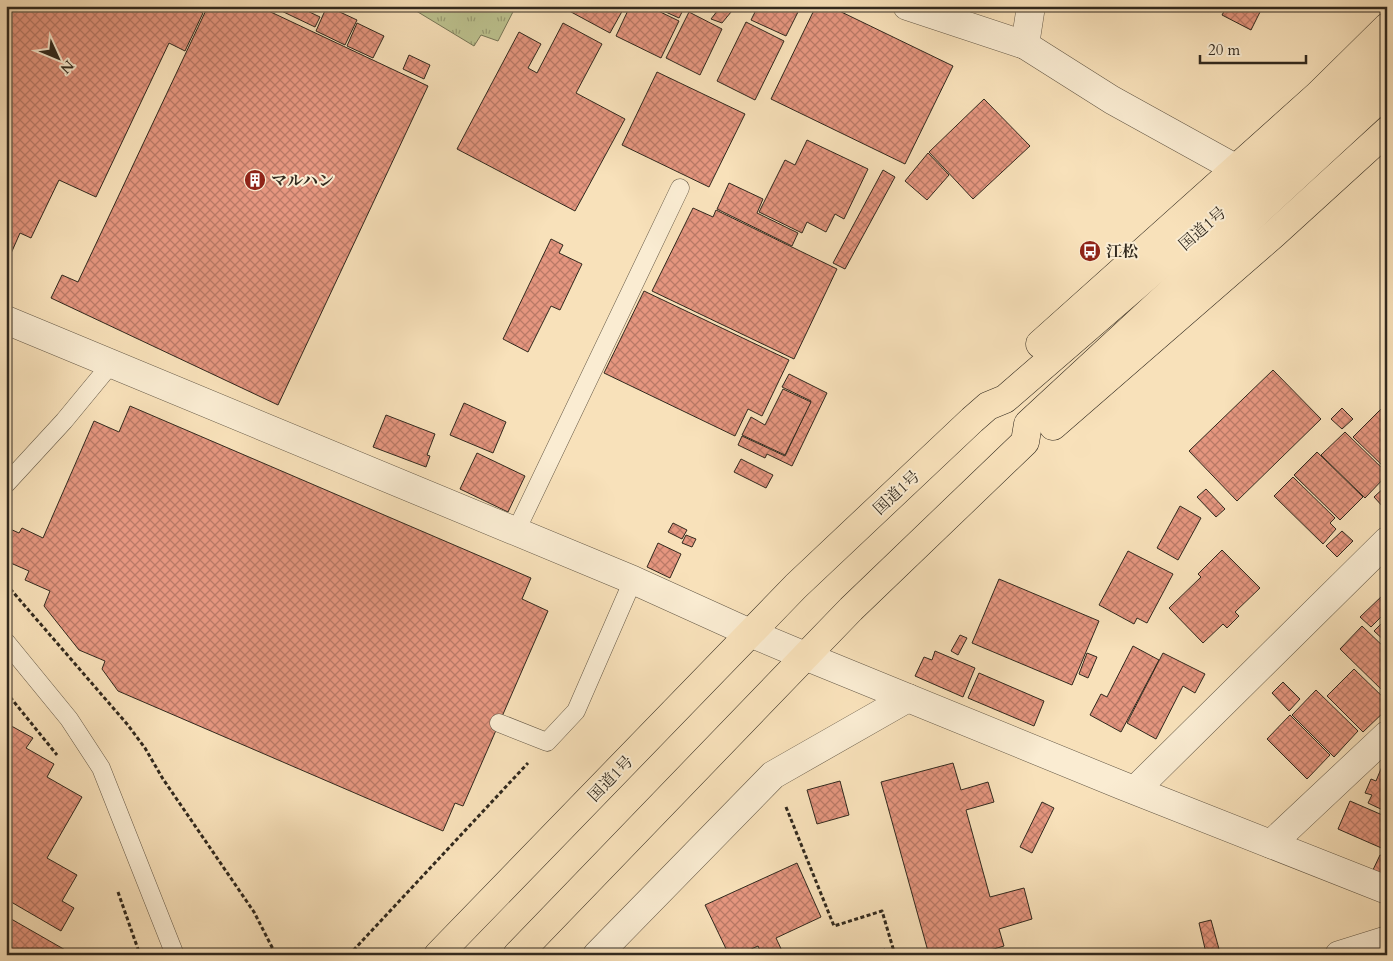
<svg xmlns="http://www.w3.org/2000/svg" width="1393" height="961" viewBox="0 0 1393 961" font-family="Cardo,'Noto Serif JP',serif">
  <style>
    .park { fill: url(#park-tufts); stroke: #777657 }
    .building { fill: url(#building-cross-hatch); stroke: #31291e }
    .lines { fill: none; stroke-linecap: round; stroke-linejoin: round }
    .lane-casing { stroke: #635745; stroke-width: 19 }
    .street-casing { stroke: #635745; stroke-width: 29 }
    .highway-casing { stroke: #31291e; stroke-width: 29 }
    .path { stroke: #31291e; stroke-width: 3; stroke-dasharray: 4 2.5; stroke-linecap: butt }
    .lane { stroke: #faecd2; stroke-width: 18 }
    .street { stroke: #faecd2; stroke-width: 28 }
    .highway { stroke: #f8e1ba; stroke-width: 28 }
    .labels { text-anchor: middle; stroke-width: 4; stroke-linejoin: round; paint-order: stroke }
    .poi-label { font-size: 16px; font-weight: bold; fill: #31291e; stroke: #faecd2; text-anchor: start }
    .street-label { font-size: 16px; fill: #31291e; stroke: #faecd2 }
  </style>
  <defs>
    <pattern id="park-tufts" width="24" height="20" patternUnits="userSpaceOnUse" patternTransform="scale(1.25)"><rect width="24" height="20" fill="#bdc390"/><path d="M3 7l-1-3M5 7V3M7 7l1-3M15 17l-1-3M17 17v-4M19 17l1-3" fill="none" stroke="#9a9e75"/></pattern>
    <pattern id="building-cross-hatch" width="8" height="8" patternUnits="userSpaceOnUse" patternTransform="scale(1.25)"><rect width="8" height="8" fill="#e5967f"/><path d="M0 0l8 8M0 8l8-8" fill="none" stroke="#ba7a67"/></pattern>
  </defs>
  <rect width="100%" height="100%" fill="#f8e1ba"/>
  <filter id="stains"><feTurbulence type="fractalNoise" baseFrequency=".004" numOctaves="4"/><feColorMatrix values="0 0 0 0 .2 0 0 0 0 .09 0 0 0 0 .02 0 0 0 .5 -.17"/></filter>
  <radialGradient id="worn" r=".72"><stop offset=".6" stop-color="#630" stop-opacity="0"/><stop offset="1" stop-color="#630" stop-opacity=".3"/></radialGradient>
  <path class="park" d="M408,6h108l-18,35 -17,-6 -7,11z"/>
  <g class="building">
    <path d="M6,6h183l14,7 -18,38 -16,-8 -73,154 -37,-17 -28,58 -11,-5 -11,25 -3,-1z"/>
    <path d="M208,6h50l170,80 -150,319 -227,-107 11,-23 16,7z"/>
    <path d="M271,6h26l23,11 -5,10z"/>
    <path d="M327,6l30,14 -12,25 -29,-14z"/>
    <path d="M560,6h65l-15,27z"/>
    <path d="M630,6h18l31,15 -18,37 -45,-22z"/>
    <path d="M660,6h25l-6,12 -20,-9z"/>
    <path d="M721,6h15l-14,17 -11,-4z"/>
    <path d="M758,6h43l-15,30 -35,-16z"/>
    <path d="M816,6h13l124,60 -48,98 -134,-65z"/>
    <path d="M1227,6h32l3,2 -11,22 -29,-15z"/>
    <path d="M689,12l33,17 -22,46 -34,-17z"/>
    <path d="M746,22l38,19 -29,59 -38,-19z"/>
    <path d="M357,23l27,13 -11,22 -26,-12z"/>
    <path d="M563,23l39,21 -26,49 49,26 -50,92 -118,-62 62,-117 22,12 -13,24 9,5z"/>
    <path d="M409,55l21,10 -6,14 -21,-10z"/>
    <path d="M657,72l88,42 -36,73 -87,-42z"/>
    <path d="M984,99l46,47 -57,53 -44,-47z"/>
    <path d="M807,140l61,29 -24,50 -9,-5 -9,18 -19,-10 -5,11 -43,-21 26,-52 10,5z"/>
    <path d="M928,153l21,22 -22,25 -22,-19z"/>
    <path d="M883,170l12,7 -50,92 -12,-6z"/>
    <path d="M729,183l34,16 -6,14 41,20 -6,13 -75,-37z"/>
    <path d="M693,208l20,9 3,-7 121,59 -43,90 -142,-68z"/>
    <path d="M551,239l12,6 -4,8 23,11 -22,46 -9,-4 -23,46 -25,-13z"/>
    <path d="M644,291l145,69 -27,56 -14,-7 -13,27 -131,-63z"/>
    <path d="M1273,370l48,49 -84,82 -48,-50z"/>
    <path d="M789,374l38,19 -35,73 -25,-12 -2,4 -27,-13 4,-9 43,20 26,-55 -29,-14z"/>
    <path d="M783,389l28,13 -26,53 -43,-20 9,-18 14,8z"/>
    <path d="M464,403l42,19 -13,31 -43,-18z"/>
    <path d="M1387,403v67l-34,-33z"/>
    <path d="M130,406l401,172 -9,21 26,12 -85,195 -8,-3 -12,28 -325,-140 -16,-22 3,-8 -26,-11 -35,-44 6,-15 -25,-11 4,-9 -23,-10v-28l4,-4 9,4 3,-5 21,10 51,-117 25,11z"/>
    <path d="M1342,408l11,11 -11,10 -11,-10z"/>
    <path d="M386,415l49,19 -8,21 3,1 -4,11 -53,-20z"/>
    <path d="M1345,432l42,41v2l-22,23 -44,-43z"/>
    <path d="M1317,452l46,45 -23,23 -46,-45z"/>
    <path d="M477,453l48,23 -17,36 -48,-23z"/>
    <path d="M741,459l32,16 -7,13 -32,-16z"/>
    <path d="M1293,477l42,41 -5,5 6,6 -13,15 -49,-48z"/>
    <path d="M1387,485v20l-3,3 -10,-11z"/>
    <path d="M1206,489l19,20 -9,8 -19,-20z"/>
    <path d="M1180,506l21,12 -23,42 -21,-12z"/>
    <path d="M673,523l14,7 -5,9 -14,-7z"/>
    <path d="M1342,531l11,10 -16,16 -11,-11z"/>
    <path d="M686,535l10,4 -4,8 -10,-4z"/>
    <path d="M658,543l23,11 -11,24 -23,-11z"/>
    <path d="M1222,550l38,38 -25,24 4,4 -12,12 -4,-4 -20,19 -34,-35 32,-31 -3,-3z"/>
    <path d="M1128,551l45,23 -26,49 -10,-5 -3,6 -35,-19z"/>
    <path d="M999,579l100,42 -27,64 -100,-42z"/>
    <path d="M1383,595l4,4v12l-16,16 -11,-10z"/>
    <path d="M1387,618v25l-13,-12z"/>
    <path d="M1362,626l25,24v40l-3,2 -44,-43z"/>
    <path d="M960,635l7,3 -9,17 -7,-4z"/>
    <path d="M1133,646l26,14 -38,72 -31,-17 11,-21 6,3z"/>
    <path d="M935,651l40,17 -12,29 -48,-21 9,-19 8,3z"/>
    <path d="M1087,653l10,4 -9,21 -9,-4z"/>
    <path d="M1163,653l42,21 -10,19 -12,-7 -27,53 -29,-16z"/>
    <path d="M1354,669l33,32v8l-24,23 -36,-36z"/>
    <path d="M979,673l65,28 -10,25 -66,-28z"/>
    <path d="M1283,682l17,17 -11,12 -17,-18z"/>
    <path d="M1316,690l42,41 -24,26 -42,-42z"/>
    <path d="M1290,715l40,40 -23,24 -40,-40z"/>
    <path d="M6,723l27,15 -7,10 28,16 -7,13 35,20 -35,61 30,17 -15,26 12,7 -13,23 -55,-32z"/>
    <path d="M953,763l8,27 27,-8 6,20 -28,8 24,87 34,-9 8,31 -33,10 5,17 -31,9h-44l-48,-173z"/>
    <path d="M1383,764l4,2v46l-19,-9 4,-8 -7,-2 6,-14 5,2z"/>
    <path d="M840,781l9,34 -32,9 -10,-34z"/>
    <path d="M1350,801l37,16 -1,33 -48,-21z"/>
    <path d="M1042,802l12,6 -22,45 -12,-6z"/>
    <path d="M1380,855l7,2v21l-15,-6z"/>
    <path d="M797,863l24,54 -45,21 7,15 -3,2h-18l-4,-9 -20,9h-9l-24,-50z"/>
    <path d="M6,916l68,39h-68z"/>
    <path d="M1211,920l8,29 -13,4 -7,-30z"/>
    <path d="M885,949l1,6h-23z"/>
  </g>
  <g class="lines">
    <g class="lane-casing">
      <g id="lane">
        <path d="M6,484l58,-63 47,-57"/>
        <path d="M516,531l164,-343"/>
        <path d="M6,642l63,77 32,49 74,187"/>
        <path d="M499,723l48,19 29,-31 57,-131"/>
      </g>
    </g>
    <g class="street-casing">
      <g id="street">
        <path d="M907,6l118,39 87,55 123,68"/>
        <path d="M1025,45l6,-39"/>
        <path d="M6,320l627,260 117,53 55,23 316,129 266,105"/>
        <path d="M1135,790l252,-249"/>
        <path d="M1271,844l116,-109"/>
        <path d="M597,955l176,-180 135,-77"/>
        <path d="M1339,955l48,-15"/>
      </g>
    </g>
    <g class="highway-casing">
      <g id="highway">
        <path d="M1040,344l278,-249 69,-68"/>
        <path d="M1053,426l221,-192 113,-103"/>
        <path d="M438,955l358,-369 176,-166 16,-14 17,-7 346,-299 36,-35"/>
        <path d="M517,955l334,-346 174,-167 3,-18 359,-332"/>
      </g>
    </g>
    <g class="path">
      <path d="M6,584l121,140 18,24 18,31 91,133 22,43"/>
      <path d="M6,692l51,63"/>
      <path d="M786,807l48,119 48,-15 13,44"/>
      <path d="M118,892l22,63"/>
      <path d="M349,955l179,-192"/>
    </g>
    <use href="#lane" class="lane"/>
    <use href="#street" class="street"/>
    <use href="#highway" class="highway"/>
  </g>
  <defs>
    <g id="building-disc" transform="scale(1.125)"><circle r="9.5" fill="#8f2418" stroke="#faecd2"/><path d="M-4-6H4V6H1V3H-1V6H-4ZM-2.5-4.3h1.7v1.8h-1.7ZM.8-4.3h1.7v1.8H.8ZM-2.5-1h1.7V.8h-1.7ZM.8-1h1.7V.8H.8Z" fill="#fff"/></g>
    <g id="bus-disc" transform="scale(1.125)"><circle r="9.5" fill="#8f2418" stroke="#faecd2"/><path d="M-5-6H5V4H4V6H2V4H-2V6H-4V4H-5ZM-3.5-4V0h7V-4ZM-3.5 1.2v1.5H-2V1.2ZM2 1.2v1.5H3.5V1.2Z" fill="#fff"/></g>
  </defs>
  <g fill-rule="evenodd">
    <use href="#building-disc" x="255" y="180"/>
    <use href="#bus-disc" x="1090" y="251"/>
  </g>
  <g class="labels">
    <g class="poi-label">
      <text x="271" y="186">マルハン</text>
      <text x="1106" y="257">江松</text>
    </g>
    <g class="street-label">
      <text transform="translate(1202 228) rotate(-41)" y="6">国道1号</text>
      <text transform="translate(896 492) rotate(-43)" y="6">国道1号</text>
      <text transform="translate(610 778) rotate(-46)" y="6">国道1号</text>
    </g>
  </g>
  <rect width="1393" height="961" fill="none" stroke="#f8e1ba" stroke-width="25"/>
  <rect x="8" y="8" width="1378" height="946" fill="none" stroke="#31291e" stroke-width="2.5"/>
  <rect x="12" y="12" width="1368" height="936" fill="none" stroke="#31291e"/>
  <g transform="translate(58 58) rotate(134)" stroke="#faecd2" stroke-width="4" paint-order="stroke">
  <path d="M0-4L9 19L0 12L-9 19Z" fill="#31291e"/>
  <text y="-8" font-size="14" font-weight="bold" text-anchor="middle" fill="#31291e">N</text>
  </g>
  <path d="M1200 55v8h106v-8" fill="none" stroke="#31291e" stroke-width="2.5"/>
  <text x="1208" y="55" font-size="15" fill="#31291e" stroke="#faecd2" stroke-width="4" paint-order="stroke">20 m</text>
  <rect width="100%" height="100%" filter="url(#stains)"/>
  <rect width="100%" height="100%" fill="url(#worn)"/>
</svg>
